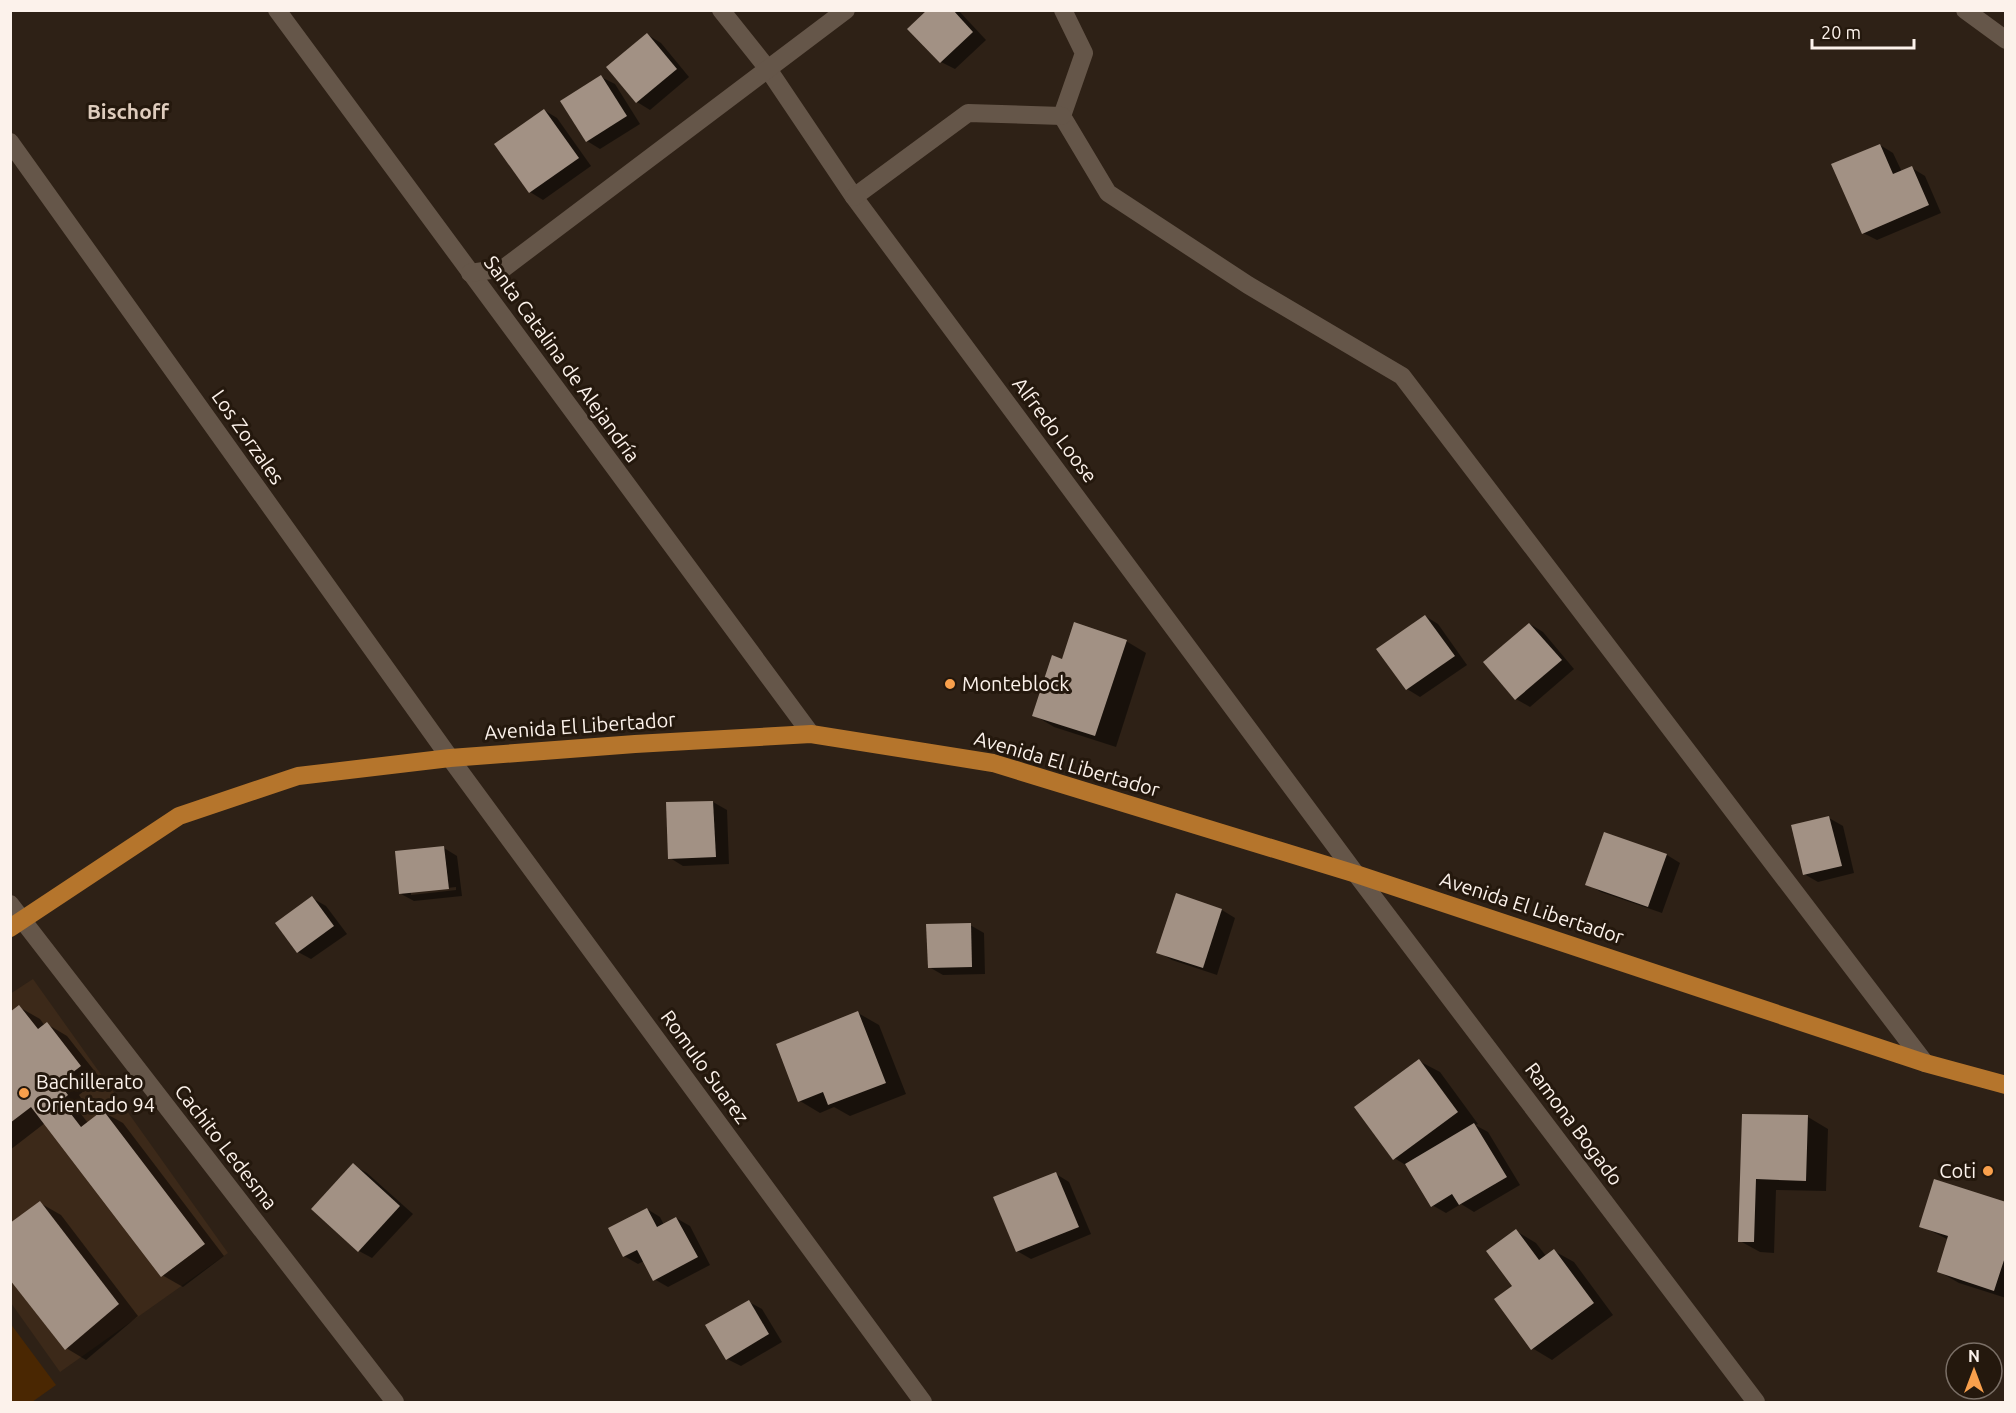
<svg xmlns="http://www.w3.org/2000/svg" width="2016" height="1413" viewBox="0 0 2016 1413" font-family="Ubuntu,sans-serif">
  <style>
    .built { fill: #3c2919 }
    .green { fill: #4a2702 }
    .shadow { fill: #0007; fill-rule: evenodd }
    .building { fill: #a29184 }
    .lines { fill: none; stroke-linecap: round; stroke-linejoin: round }
    .minor { stroke: #655649; stroke-width: 18 }
    .major { stroke: #b5752c; stroke-width: 18 }
    .poi-dot { fill: #f9a04c; stroke: #24180d; stroke-width: 2 }
    .labels { text-anchor: middle; stroke-width: 6; stroke-linejoin: round; paint-order: stroke }
    .street-label { font-size: 20px; fill: #fcf2eb; stroke: #24180d }
    .poi-label { font-size: 20px; fill: #fcf2eb; stroke: #24180d; text-anchor: start }
    .neighbourhood-label { font-size: 21px; font-weight: bold; fill: #deccbd; stroke: #24180d }
  </style>
  <rect width="100%" height="100%" fill="#2e2116"/>
  <path class="built" d="M33,979l195,274 -168,119 -49,-69 -1,-309z"/>
  <path class="green" d="M10,1323l46,62 -24,17h-21z"/>
  <g class="shadow">
    <path d="M929,10h29l28,30 -31,29 -14,-7z"/>
    <path d="M648,35l13,8 28,34 -39,33 -13,-8z"/>
    <path d="M601,77l14,7 25,40 -40,25 -13,-8z"/>
    <path d="M544,110l13,8 34,48 -48,34 -13,-8z"/>
    <path d="M1880,145l13,8 9,19 10,-4 13,8 16,37 -64,27 -14,-7z"/>
    <path d="M1425,616l13,8 29,41 -47,32 -13,-8z"/>
    <path d="M1530,624l13,8 31,37 -44,38 -14,-8z"/>
    <path d="M1126,641l20,12 -30,94 -62,-20 -20,-12 29,-54z"/>
    <path d="M713,802l14,8 2,54 -46,2 -13,-8 -3,-54z"/>
    <path d="M1829,818l14,8 11,47 -36,9 -14,-8z"/>
    <path d="M444,848l13,8 5,40 -48,5 -13,-7zM456,887v3l-45,5v-3z"/>
    <path d="M1667,855l13,8 -18,50 -61,-21 -14,-8z"/>
    <path d="M1177,895l45,15 13,8 -18,57 -45,-15 -14,-8z"/>
    <path d="M312,898l14,8 21,28 -36,25 -13,-7z"/>
    <path d="M970,925l14,8 1,41 -42,1 -14,-8z"/>
    <path d="M19,1007l21,12 5,7 2,-2 20,12 33,42 -21,17 8,12 -6,7 7,9 15,-11 20,11 101,133 -41,31 -21,-12 -117,-152 -35,27v-136z"/>
    <path d="M858,1013l21,12 27,69 -56,22 -16,-9 -14,6 -20,-12z"/>
    <path d="M1419,1061l21,11 38,52 -3,1 13,7 32,53 -46,27 -13,-8 -15,9 -14,-8 -23,-38 -15,-9z"/>
    <path d="M1744,1115l64,2 20,12 -2,62 -50,-1 -2,63 -14,-1 -20,-11z"/>
    <path d="M353,1165l14,8 46,41 -41,44 -13,-7z"/>
    <path d="M1056,1174l13,8 22,52 -60,25 -14,-8z"/>
    <path d="M40,1203l21,12 77,101 -52,44 -20,-12z"/>
    <path d="M2006,1204v94l-47,-15 -21,-12 11,-31 -28,-14z"/>
    <path d="M647,1209l13,8 4,8 12,-7 14,8 20,39 -42,22 -14,-8 -10,-18 -6,3 -14,-8z"/>
    <path d="M1516,1231l20,12 10,13 8,-5 20,11 39,53 -61,45 -20,-12 -18,-61z"/>
    <path d="M749,1302l13,7 20,33 -41,24 -14,-7z"/>
  </g>
  <g class="building">
    <path d="M927,10h26l20,22 -33,31 -33,-34z"/>
    <path d="M647,33l30,36 -41,34 -30,-36z"/>
    <path d="M601,75l26,41 -41,26 -26,-41z"/>
    <path d="M544,109l35,49 -50,35 -35,-49z"/>
    <path d="M1880,144l13,30 19,-8 17,39 -67,29 -31,-70z"/>
    <path d="M1425,615l30,41 -49,34 -30,-41z"/>
    <path d="M1074,622l53,18 -32,96 -63,-20 20,-61 10,4z"/>
    <path d="M1529,623l33,37 -47,40 -32,-38z"/>
    <path d="M713,801l3,56 -48,2 -2,-57z"/>
    <path d="M1829,816l13,50 -39,9 -12,-50z"/>
    <path d="M1604,832l63,22 -19,53 -63,-22z"/>
    <path d="M444,846l5,43 -50,5 -4,-43z"/>
    <path d="M1176,893l46,16 -19,59 -47,-15z"/>
    <path d="M312,896l22,30 -37,27 -22,-30z"/>
    <path d="M971,923l1,44 -44,1 -2,-44z"/>
    <path d="M19,1005l19,24 9,-7 34,44 -22,17 9,12 -7,6 20,26 22,-17 102,134 -44,33 -130,-170 -21,16v-111z"/>
    <path d="M858,1011l28,72 -58,22 -5,-13 -25,10 -22,-58z"/>
    <path d="M1419,1059l39,53 -65,48 -39,-53z"/>
    <path d="M1742,1114l66,1 -2,66 -50,-2 -2,63h-16z"/>
    <path d="M1474,1123l33,54 -48,28 -7,-11 -21,13 -26,-43z"/>
    <path d="M353,1163l47,43 -42,46 -47,-43z"/>
    <path d="M1056,1172l23,55 -63,25 -23,-55z"/>
    <path d="M1934,1179l72,23v52l-12,37 -57,-19 11,-36 -29,-9z"/>
    <path d="M40,1201l79,103 -54,46 -55,-70v-57z"/>
    <path d="M647,1208l10,19 19,-10 22,40 -45,24 -16,-31 -14,7 -15,-29z"/>
    <path d="M1516,1229l23,31 15,-11 40,54 -63,47 -37,-51 18,-13 -26,-35z"/>
    <path d="M749,1300l20,34 -43,26 -21,-35z"/>
  </g>
  <g class="lines">
    <g class="minor">
      <path d="M277,10l534,724"/>
      <path d="M721,10l47,59 86,128 502,677 400,528"/>
      <path d="M1063,10l21,43 -22,63 46,77 140,92 154,91 523,687"/>
      <path d="M1965,10l41,30"/>
      <path d="M10,142l440,616 473,644"/>
      <path d="M854,197l114,-84 94,3"/>
      <path d="M470,273l34,-5 342,-258"/>
      <path d="M10,904l385,498"/>
    </g>
    <path class="major" d="M10,928l169,-112 119,-40 152,-18 185,-14 176,-10 182,29 363,111 569,189 81,22"/>
  </g>
  <g class="poi-dot">
    <circle cx="950" cy="684" r="6"/>
    <circle cx="24" cy="1093" r="6"/>
    <circle cx="1988" cy="1171" r="6"/>
  </g>
  <g class="labels">
    <g class="street-label">
      <text transform="translate(562 359) rotate(54)" y="7">Santa Catalina de Alejandría</text>
      <text transform="translate(1055 430) rotate(53)" y="7">Alfredo Loose</text>
      <text transform="translate(248 437) rotate(55)" y="7">Los Zorzales</text>
      <text transform="translate(580 726) rotate(-4)" y="7">Avenida El Libertador</text>
      <text transform="translate(1067 764) rotate(16)" y="7">Avenida El Libertador</text>
      <text transform="translate(1532 908) rotate(18)" y="7">Avenida El Libertador</text>
      <text transform="translate(705 1067) rotate(54)" y="7">Romulo Suarez</text>
      <text transform="translate(1574 1124) rotate(53)" y="7">Ramona Bogado</text>
      <text transform="translate(226 1147) rotate(52)" y="7">Cachito Ledesma</text>
    </g>
    <g class="poi-label">
      <text x="962" y="691">Monteblock</text>
      <text x="36" y="1089">Bachillerato<tspan x="36" dy="23">Orientado 94</tspan></text>
      <text x="1976" y="1178" text-anchor="end">Coti</text>
    </g>
    <g class="neighbourhood-label">
      <text x="128" y="119">Bischoff</text>
    </g>
  </g>
  <rect width="2016" height="1413" fill="none" stroke="#fcf2eb" stroke-width="24"/>
  <g transform="translate(1974 1371)"><circle r="28" fill="#24180d" stroke="#7a6f66" stroke-width="1.5"/>
  <path d="M0-4.5L10 22L0 15L-10 22Z" fill="#f9a04c"/>
  <text y="-9" font-size="16" font-weight="bold" text-anchor="middle" fill="#fcf2eb">N</text>
  </g>
  <path d="M1812 39v9h102v-9" fill="none" stroke="#fcf2eb" stroke-width="3"/>
  <text x="1821" y="39" font-size="18" fill="#fcf2eb" stroke="#24180d" stroke-width="4.5" paint-order="stroke">20 m</text>
</svg>
